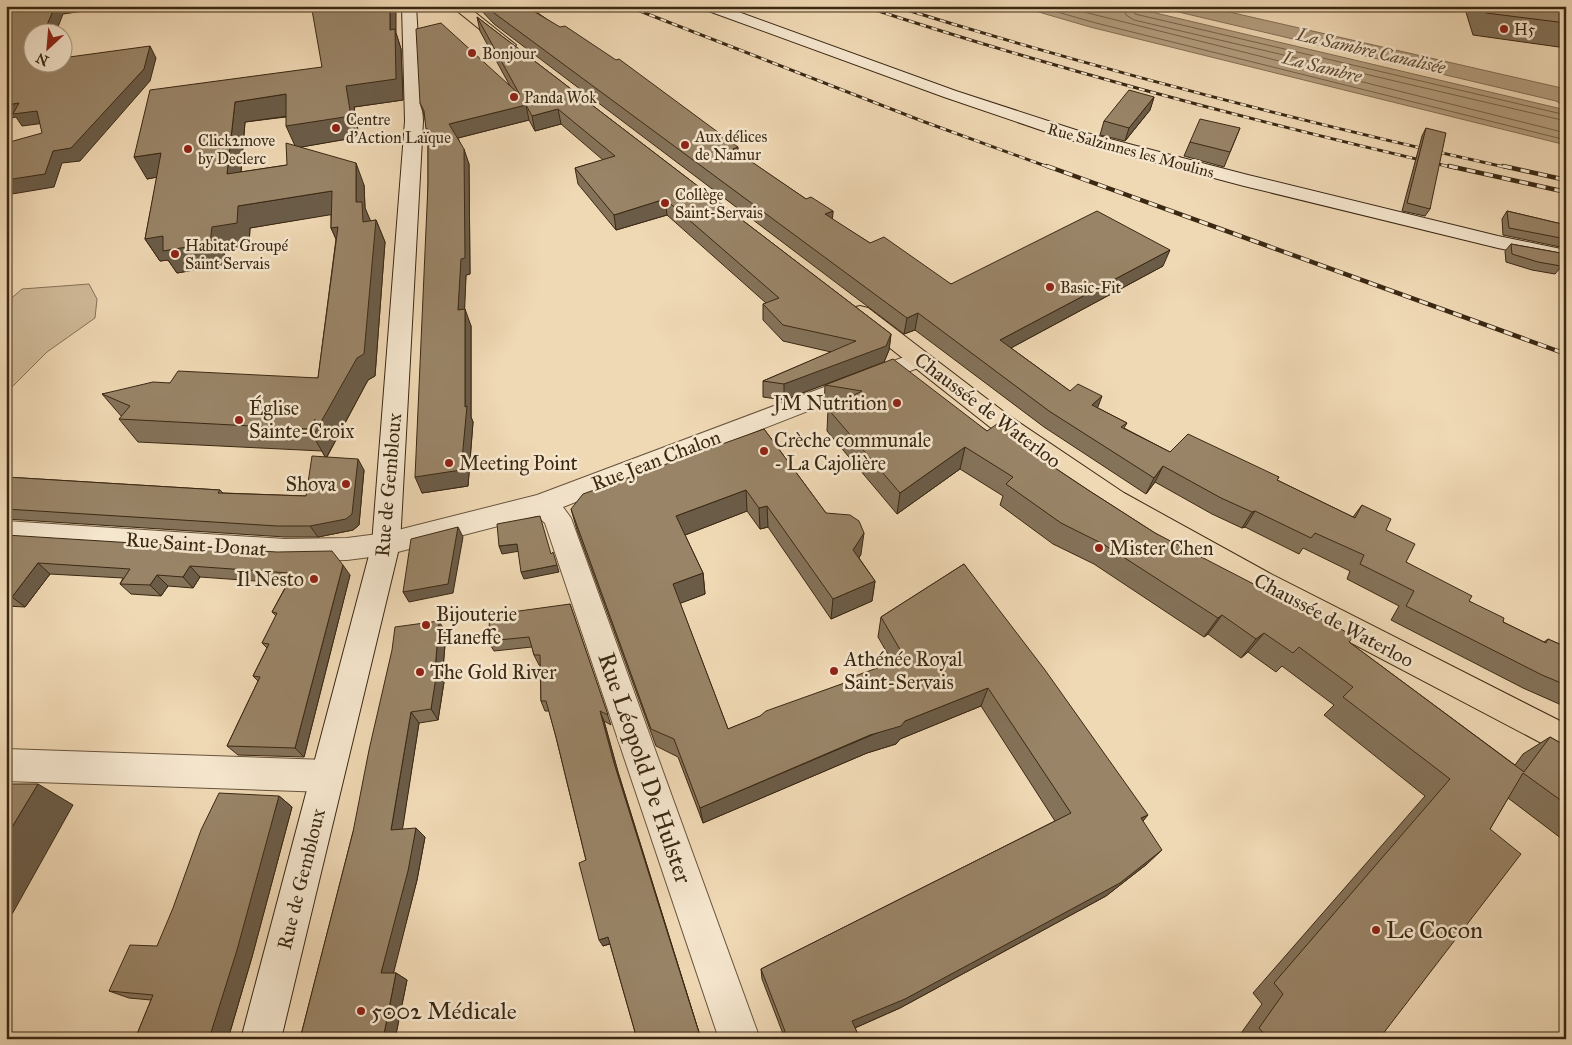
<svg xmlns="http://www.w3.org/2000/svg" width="1572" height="1045" viewBox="0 0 1572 1045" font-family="'IM FELL Great Primer',serif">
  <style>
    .green { fill: #d0ba99; stroke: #867156 }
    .water { fill: #b29c7d; stroke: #826e53 }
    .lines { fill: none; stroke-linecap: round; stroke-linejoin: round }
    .shore { stroke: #766248; stroke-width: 1 }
    .street-casing { stroke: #68543b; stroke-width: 2 }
    .secondary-casing { stroke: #3b2813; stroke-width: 2 }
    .primary-casing { stroke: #3b2813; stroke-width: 2 }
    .street { fill: #f5e6ce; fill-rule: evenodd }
    .secondary { fill: #f5e6ce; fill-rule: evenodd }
    .primary { fill: #efd8b4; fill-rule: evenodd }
    .rail-far1-casing { stroke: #3b2813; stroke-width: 3 }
    .rail-casing { stroke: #3b2813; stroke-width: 4.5 }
    .rail-far1 { stroke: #f5e6ce; stroke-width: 2; stroke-dasharray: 6; stroke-linecap: butt }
    .rail { stroke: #f5e6ce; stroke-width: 3; stroke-dasharray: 9; stroke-linecap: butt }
    .wall { fill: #847259; stroke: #3b2813; fill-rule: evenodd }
    .shaded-wall { fill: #6b5c48; stroke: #3b2813 }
    .building { fill: #998467; stroke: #3b2813 }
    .poi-dot { fill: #8f2418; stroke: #f5e6ce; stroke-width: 2 }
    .labels { text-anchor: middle; stroke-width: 5; stroke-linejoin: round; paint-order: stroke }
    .far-poi-label { font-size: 16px; fill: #3b2813; stroke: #f5e6ce; text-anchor: start }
    .far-street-label { font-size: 16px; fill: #3b2813; stroke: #f5e6ce }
    .far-water-label { font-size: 18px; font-style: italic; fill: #5f4b33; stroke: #f5e6ce }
    .poi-label { font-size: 20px; fill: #3b2813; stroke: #f5e6ce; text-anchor: start }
    .street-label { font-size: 20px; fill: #3b2813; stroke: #f5e6ce }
    .near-street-label { font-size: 24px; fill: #3b2813; stroke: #f5e6ce }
    .near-poi-label { font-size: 24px; fill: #3b2813; stroke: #f5e6ce; text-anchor: start }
  </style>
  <rect width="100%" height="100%" fill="#efd8b4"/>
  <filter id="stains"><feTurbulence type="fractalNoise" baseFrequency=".004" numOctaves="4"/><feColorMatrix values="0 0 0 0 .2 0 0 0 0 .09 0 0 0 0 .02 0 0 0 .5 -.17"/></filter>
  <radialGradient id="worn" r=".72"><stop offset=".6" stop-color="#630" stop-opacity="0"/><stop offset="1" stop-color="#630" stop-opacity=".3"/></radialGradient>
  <path class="green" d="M89,284l8,15 -2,19 -48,34 -41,41 1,-91 15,-13z"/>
  <g class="water">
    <path d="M1018,6h108l440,104v35l-476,-118z"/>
    <path d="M1153,6h50l363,83v18l-10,-6z"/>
  </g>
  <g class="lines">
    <g class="shore">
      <path d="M1037,6l55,16 474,118"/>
      <path d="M1060,6l506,127"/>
      <path d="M1124,6l2,9 8,5 432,101"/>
      <path d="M1131,6l4,8 431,101"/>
    </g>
    <g class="street-casing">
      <g id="street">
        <path d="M920,351l8,3 4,5 -4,5 -365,143 8,11 189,521h-41l-174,-516 -8,-7 -151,39 -39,5 -62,1 -279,-18v-22l279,18 62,-1 39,-5 151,-38z"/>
        <path d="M6,749l321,11 12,4 5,12 -5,12 -12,4 -321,-11z"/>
      </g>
    </g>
    <g class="secondary-casing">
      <g id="secondary">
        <path d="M402,6h14l7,115 -23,423 -119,495h-40l131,-495 33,-423z"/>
        <path d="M701,6h21l234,85 123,40 169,44 250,61 68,14v12l-68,-14 -254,-62 -177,-47 -123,-42 -241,-88z"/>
      </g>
    </g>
    <g class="primary-casing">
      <g id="primary">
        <path d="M451,6h16l49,39 -3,3h-10z"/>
        <path d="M860,306l8,2 140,107 116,78 145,80 297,151v32l-317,-167 -145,-82 -114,-80 -138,-109 -3,-5 3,-5z"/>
      </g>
    </g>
    <use href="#street" class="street"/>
    <use href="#secondary" class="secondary"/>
    <use href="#primary" class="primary"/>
    <g class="rail-far1-casing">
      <g id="rail-far1">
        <path d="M627,6l295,115 129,47"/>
        <path d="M863,6c195,64 392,116 592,162"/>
        <path d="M894,6c202,63 408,116 615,162"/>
      </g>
    </g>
    <g class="rail-casing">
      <g id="rail">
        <path d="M1047,166l519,188"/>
        <path d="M1449,166l117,26"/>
        <path d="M1503,166l63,14"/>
      </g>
    </g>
    <use href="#rail-far1" class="rail-far1"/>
    <use href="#rail" class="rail"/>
  </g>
  <g class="wall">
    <path d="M477,6h51l210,147 68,46 27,12 -1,8 38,24 81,41 212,-18 -152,82 59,43 28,17 29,15 -3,5 46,24 109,25 -2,3 76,37 9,-12 24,25 20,32 97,60 41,20 4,-3 18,8v60l-43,-19 -132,-68 8,-14 -52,-27 3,-8 -47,-23 -4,6 -54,-27 -3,1 -30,-14 -57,-32 -9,12 -102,-67 -129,-97 -11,4 -410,-310z"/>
    <path d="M1440,6h126v42l-93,-13 -8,-26z"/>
    <path d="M477,17l414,317 -2,16 -5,12 103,69 53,27 48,32 67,43 194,109 166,123 8,-11 27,-17 16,9v96l-58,-44 -18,31 -111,210h-138l-2,-3 23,-32 -9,-11 172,-197 -101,-81 10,-10 -52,-39 -6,6 -28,-20 -7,6 -33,-24 -4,3 -110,-73 -41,-20 -53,-39 3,-9 -43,-27 -63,45 -70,-83 1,-22 2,-1 -6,-1 1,-22 49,-19 -90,34 -21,-3v-16l68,-29 -48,-11 -20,-21v-16l3,-1 -99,-88 -51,15 -38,-46 -3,-16 28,-8 -42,-36 -26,7 -6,-11 -71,18 11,26 1,110 -4,1 -2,35 7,16v91l2,5 -5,64 -46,7 6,-309v-49l-3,-16 -5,-16 90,-17 -30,-55z"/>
    <path d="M396,33l5,16 2,51 -49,7 5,30 -59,10 64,38 1,23 5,13 6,-1 9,22 -10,134 -7,4 -41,77 37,13 -5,55 -6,5 -35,7h-33l-279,-18v-42l214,13 3,3 83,3 19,-39 -3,-6 -184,-9 -19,-23 3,-2 -20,-23 68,-11 148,-5 18,-139 -5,-11v-14l-81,14 -1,17 -24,4 -2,16 -46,8 -9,-13 -8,1 -15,-22 12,-62 -10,2 175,-112zM286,117l9,28 -8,20 -46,7 4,-50z"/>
    <path d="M1154,97l-4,13 -25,31 -25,-6 4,-14z"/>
    <path d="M1240,128l-16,39 -40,-11 6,-14z"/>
    <path d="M1426,128l4,81 -5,7 -23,-5 20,-75z"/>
    <path d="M1507,211l59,14v22l-1,1 -62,-13 -1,-16z"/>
    <path d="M1511,244l55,10v17l-7,-2 -4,5 -23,-4 -26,-8 -1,-11z"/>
    <path d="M764,429l62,84 35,41 -2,4 16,23 -3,20 -41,18 -63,-92 -8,2 -13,-18 -62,24 18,38 2,21 -25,9 48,126 122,-48 43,-18 -15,-26 3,-20 83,-53 179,258 4,42 -41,32 -206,112 -45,20 5,11h-75l-23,-60 -1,-10 294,-148 -74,-115 -81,33 -4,5 -29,9 -164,70 -25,-66 -22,-11 -79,-216 -6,-21z"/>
    <path d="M6,535l344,40 -46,182 -66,-2 -11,-9 31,-65 -5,-5 14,-28 -5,-5 14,-27 -4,-4 14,-26 -2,-3 -84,-6 -7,11 -25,-2 -7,10 -30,-2 -11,-10 3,-6 -73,-4 -25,33 -19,-1z"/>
    <path d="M570,604l41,121 -7,-4 14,51 83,267h-64l-27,-95 -7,2 -17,-86 -30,-123 -7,-26h-4l-4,-10 -1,-36h-1l-5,-10 -2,-8 -38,4 -6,-10z"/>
    <path d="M446,633l-4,47 2,2 -6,38 -19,3 -17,106 23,8 -8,43 -24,93h3l11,7 -12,59h-95l53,-207z"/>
    <path d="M279,796l13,11 -40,150 -24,82h-93l16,-39 -22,-2 -20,-7 48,-45z"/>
  </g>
  <g class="shaded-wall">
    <path d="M55,6h64l-56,8 -7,18h-12z"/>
    <path d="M390,6h6v27l5,16 2,51 -49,7 5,30 -63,11 -10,-22 60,-40 44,-56z"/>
    <path d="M150,46l6,12 -6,23 -70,80 -18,2 -8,24 -48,8v-15z"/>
    <path d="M286,94l9,21 -50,7 -6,74 -12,-22 8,-72z"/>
    <path d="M1154,97l-4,13 -25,31 4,-13z"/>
    <path d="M19,103l18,8 8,12 -23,3 -6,-9 -10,2v-14z"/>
    <path d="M526,105l3,15 -75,19 -5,-15z"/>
    <path d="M558,109l3,15 -26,7 -3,-15z"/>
    <path d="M738,147l1,15 -6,-13z"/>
    <path d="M464,149l5,15 1,110 -4,1 -2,51 -6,-16z"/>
    <path d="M161,153l13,21 -27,5 -13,-22z"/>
    <path d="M356,163l8,22 1,23 7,16 -9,-2 -7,-20z"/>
    <path d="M332,191l9,22 -91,15 -1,17 -24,4 -2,16 -46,8 -9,-13 -8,1 -15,-22 93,-33z"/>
    <path d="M665,199l2,16 -51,15 -2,-15z"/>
    <path d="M833,211l-1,16 -7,-13z"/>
    <path d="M376,220l9,22 -10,134 -7,4 -42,78 -17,-29 6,-10z"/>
    <path d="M338,227l3,23 -10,-22z"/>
    <path d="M1170,250l-7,16 -167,90 4,-16z"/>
    <path d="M465,309l6,17v91l2,5 -5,64 -46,7 -7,-16 50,-70z"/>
    <path d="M918,313l-3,17 -11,4 3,-16z"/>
    <path d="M891,334l-2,16 -5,12 -100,38v-16z"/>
    <path d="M1102,396l-6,16 -4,-7z"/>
    <path d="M965,447l-5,22 -63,45 3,-21z"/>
    <path d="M358,459l6,11 -5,55 -6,5 -35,7 -8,-11z"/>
    <path d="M1163,466l-8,16 -9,12 8,-16z"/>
    <path d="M746,490l1,21 -67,26 -4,-21z"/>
    <path d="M767,506l1,21 -8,2 -1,-21z"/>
    <path d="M1255,511l-10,16 -3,1 10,-16z"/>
    <path d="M458,527l5,10 -10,56 -44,9 -6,-10z"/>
    <path d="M864,533l-3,21 -10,17 2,-21z"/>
    <path d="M517,544l3,7 -18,3 -3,-8z"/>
    <path d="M38,563l12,11 -25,33 -13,-10z"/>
    <path d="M343,565l7,10 -46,182 -9,-9z"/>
    <path d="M557,565l2,7 -35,7 -3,-7z"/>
    <path d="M190,566l10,11 -7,11 -10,-11z"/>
    <path d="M703,573l2,21 -29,11 -3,-21z"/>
    <path d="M157,575l11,11 -7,10 -11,-11z"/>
    <path d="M875,581l-3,20 -41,18 2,-20z"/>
    <path d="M1222,615l-14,19 -4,3 14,-19z"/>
    <path d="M439,621l7,12 -4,47 2,2 -6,38 -7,-11 4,-38z"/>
    <path d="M1264,633l-16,19 -7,6 15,-19z"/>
    <path d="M988,688l-7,18 -81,33 -4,5 -29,9 -164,70 -3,-15 205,-87z"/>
    <path d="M600,711l4,10 14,51 83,267 -87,-276z"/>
    <path d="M411,712l8,11 -18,116 -10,-9z"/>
    <path d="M38,784l35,21 -67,120v-88z"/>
    <path d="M279,796l13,11 -40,150 -24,82h-19z"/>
    <path d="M1148,815l-13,16 6,-13z"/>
    <path d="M416,828l9,9 -8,43 -25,99 -11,-6z"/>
    <path d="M1162,850l-15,14 -41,32 -206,112 -50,22 2,-9z"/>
    <path d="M608,937l4,6 -9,3 -4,-6z"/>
    <path d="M396,973l11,7 -12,59h-12z"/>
  </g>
  <g class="building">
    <path d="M6,6h49l-11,26h-12v28l-1,2h31v-4l88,-12 -6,23 -73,79 -18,3 -8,23 -39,6v-37l36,-10 -5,-22 -24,3 6,-11 -13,2z"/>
    <path d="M312,6h78v24l5,-1 1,50 -50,7 5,30 -65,10v-32l-51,8 -8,72 60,-9 -1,-22 70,20v39h6l1,20 13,-2 -12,134 -7,4 -44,78 2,-17 -6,10 -190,-10 11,-13 -28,-12 51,-12 17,1 8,-12 140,7 20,-151 -7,1 1,-37 -94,15 -1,17 -25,4 -2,16 -47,8v-15l-18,3 16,-86 -27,4 16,-67 172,-23 -10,-57z"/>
    <path d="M487,6h41l7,6 25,15 5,-1 51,34 3,-1 119,88 -5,2 73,50 5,-2 22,14 -8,3 45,29 14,-6 67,47 146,-73 73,39 -170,90 70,51 8,-7 24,12 -10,9 35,18 -6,4 49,25 18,-18 91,43 -2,3 78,38 7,-13 29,14 -5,11 29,14 -9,18 66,34 -3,5 35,17 -1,4 43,21 2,-4 18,8v38l-24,-10 -136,-69 8,-15 -54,-27 4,-9 -49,-22 -4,5 -56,-27 -3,1 -31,-14 -58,-32 -9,12 -105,-67 -131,-98 -11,5 -417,-308z"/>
    <path d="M1484,6h82v17l-80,-10z"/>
    <path d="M477,17l414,317 -5,12 -102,38 -21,-3 93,-40 -73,-16 -20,-21 16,-6 -114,-99 -51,16 -39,-47 40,-12 -57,-47 -26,7 -6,-11 -77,19 15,25 1,109 -4,1 -3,51 7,-1v98l2,-1 -6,64 -46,7 13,-293v-55h-2l-2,-18 -4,-8 -4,-74 25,-6 79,72z"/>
    <path d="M1129,90l25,7 -25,31 -25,-7z"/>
    <path d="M1200,119l40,9 -10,24 -40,-10z"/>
    <path d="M1426,128l20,5 -16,76 -23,-6z"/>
    <path d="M1507,211l59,14v14l-57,-11z"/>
    <path d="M1511,244l55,10v8l-6,-2 1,6 -23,-4 -26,-8z"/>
    <path d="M893,359l94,72 10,-7 43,34 48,32 67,43 199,103 -5,6 175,130 26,-35 16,9v58l-43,-31 -33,56 31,25 -142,185h-110l-10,-11 24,-34 -9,-11 176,-204 -107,-82 10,-10 -54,-40 -6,6 -29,-20 -8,6 -34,-24 -4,3 -115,-74 -42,-21 -55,-39 7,-7 -48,-30 -65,46 -72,-84 34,-18 -37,-6z"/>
    <path d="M764,429l62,84 24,2 9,6 5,12 -11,17 22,31 -42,18 -66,-93 -8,2 -13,-18 -70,26 27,57 -30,11 55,145 32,-13 6,-5 84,-30 5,-5 50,-18 -24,-41 83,-53 81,106 103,145 -7,3 21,32 -42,33 -215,116 -53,22 8,18h-72l-27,-70 310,-156 -83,-125 -83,33 -4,5 -31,9 -170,73 -26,-69 -23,-10 -80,-220 12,-15z"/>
    <path d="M312,456l46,3 -6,55 -6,5 -36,7h-33l-271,-17v-32l214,13 -2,3 88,3z"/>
    <path d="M540,516l11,38 2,-2 4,13 -36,7 -4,-28 -18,2 -2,-22z"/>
    <path d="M458,527l-10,57 -45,8 8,-53z"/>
    <path d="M6,535l271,17 55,-1 11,14 -48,183 -68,-2 33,-69 -7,-1 16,-32 -7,-1 15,-30 -5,-1 16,-29h-4l5,-10 -99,-7 -7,11 -26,-2 -7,10 -30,-1 10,-15 -92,-6 -26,34 -6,-1z"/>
    <path d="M570,604l38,111 -8,-4 14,52 87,276h-64l-29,-102 -9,3 -20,-77 7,-3 -30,-123 -10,-36h-5l-1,-46h-6l-5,-18 -41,4 2,-26z"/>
    <path d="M439,621l-4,50h2l-6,38 -20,3 -20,118 25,-2 -8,43 -27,102h15l-13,66h-83l53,-207 16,-82 23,-100 3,-23z"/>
    <path d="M6,784h32l-32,53z"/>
    <path d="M219,793l60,3 -42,154 -28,89h-74l18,-44 -44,-4 21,-46 27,1 16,-38 28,-78z"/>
  </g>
  <g class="poi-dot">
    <circle cx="1504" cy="29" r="5"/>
    <circle cx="472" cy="53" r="5"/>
    <circle cx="514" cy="97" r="5"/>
    <circle cx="336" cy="128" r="5"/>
    <circle cx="685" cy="145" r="5"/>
    <circle cx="188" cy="149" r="5"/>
    <circle cx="665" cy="203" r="5"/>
    <circle cx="175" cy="254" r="5"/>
    <circle cx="1050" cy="287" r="5"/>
    <circle cx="897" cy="403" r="5"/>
    <circle cx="239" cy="420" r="5"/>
    <circle cx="764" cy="451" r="5"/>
    <circle cx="449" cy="463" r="5"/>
    <circle cx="346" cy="484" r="5"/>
    <circle cx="1099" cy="548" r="5"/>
    <circle cx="314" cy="579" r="5"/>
    <circle cx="426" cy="625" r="5"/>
    <circle cx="834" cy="671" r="5"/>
    <circle cx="420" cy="672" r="5"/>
    <circle cx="1376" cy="930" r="5"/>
    <circle cx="361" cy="1011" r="5"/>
  </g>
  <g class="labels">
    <g class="far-poi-label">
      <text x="1514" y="35">H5</text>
      <text x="482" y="59">Bonjour</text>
      <text x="524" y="103">Panda Wok</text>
      <text x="346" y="125">Centre<tspan x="346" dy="18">d'Action Laïque</tspan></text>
      <text x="695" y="142">Aux délices<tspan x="695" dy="18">de Namur</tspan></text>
      <text x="198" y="146">Click2move<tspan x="198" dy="18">by Declerc</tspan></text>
      <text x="675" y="200">Collège<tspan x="675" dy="18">Saint-Servais</tspan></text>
      <text x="185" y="251">Habitat Groupé<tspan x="185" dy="18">Saint Servais</tspan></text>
      <text x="1060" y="293">Basic-Fit</text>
    </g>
    <g class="far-street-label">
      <text transform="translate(1131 150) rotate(15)" y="6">Rue Salzinnes les Moulins</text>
    </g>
    <g class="far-water-label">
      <text transform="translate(1371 51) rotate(13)" y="6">La Sambre Canalisée</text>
      <text transform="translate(1322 67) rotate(14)" y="6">La Sambre</text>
    </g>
    <g class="poi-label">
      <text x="887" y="410" text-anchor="end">JM Nutrition</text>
      <text x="249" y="415">Église<tspan x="249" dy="23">Sainte-Croix</tspan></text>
      <text x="774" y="447">Crèche communale<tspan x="774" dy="23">- La Cajolière</tspan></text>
      <text x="459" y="470">Meeting Point</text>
      <text x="336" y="491" text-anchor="end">Shova</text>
      <text x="1109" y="555">Mister Chen</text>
      <text x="304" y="586" text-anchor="end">Il Nesto</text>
      <text x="436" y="621">Bijouterie<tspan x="436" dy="23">Haneffe</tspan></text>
      <text x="844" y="666">Athénée Royal<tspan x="844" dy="23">Saint-Servais</tspan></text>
      <text x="430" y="679">The Gold River</text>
    </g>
    <g class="street-label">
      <text transform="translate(988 410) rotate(37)" y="7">Chaussée de Waterloo</text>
      <text transform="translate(656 460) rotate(-21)" y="7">Rue Jean Chalon</text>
      <text transform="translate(388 485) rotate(-85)" y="7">Rue de Gembloux</text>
      <text transform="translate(196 544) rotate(4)" y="7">Rue Saint-Donat</text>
      <text transform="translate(1334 620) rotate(28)" y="7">Chaussée de Waterloo</text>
      <text transform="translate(301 879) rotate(-76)" y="7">Rue de Gembloux</text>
    </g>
    <g class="near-street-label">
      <text transform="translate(645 768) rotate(71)" y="8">Rue Léopold De Hulster</text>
    </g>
    <g class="near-poi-label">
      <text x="1386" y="938">Le Cocon</text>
      <text x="371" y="1019">5002 Médicale</text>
    </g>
  </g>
  <rect width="1572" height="1045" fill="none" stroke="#efd8b4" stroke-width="25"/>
  <rect x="8" y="8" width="1557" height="1030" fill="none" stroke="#3b2813" stroke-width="2.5"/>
  <rect x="12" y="12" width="1547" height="1020" fill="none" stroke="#3b2813"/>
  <g transform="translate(48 48) rotate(206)"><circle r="24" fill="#f5e6ce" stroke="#ab9a83"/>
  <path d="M0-4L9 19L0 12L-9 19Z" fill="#8f2418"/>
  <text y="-8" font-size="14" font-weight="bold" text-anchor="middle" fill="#3b2813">N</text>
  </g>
  <rect width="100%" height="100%" filter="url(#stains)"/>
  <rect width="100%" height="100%" fill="url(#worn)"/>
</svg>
